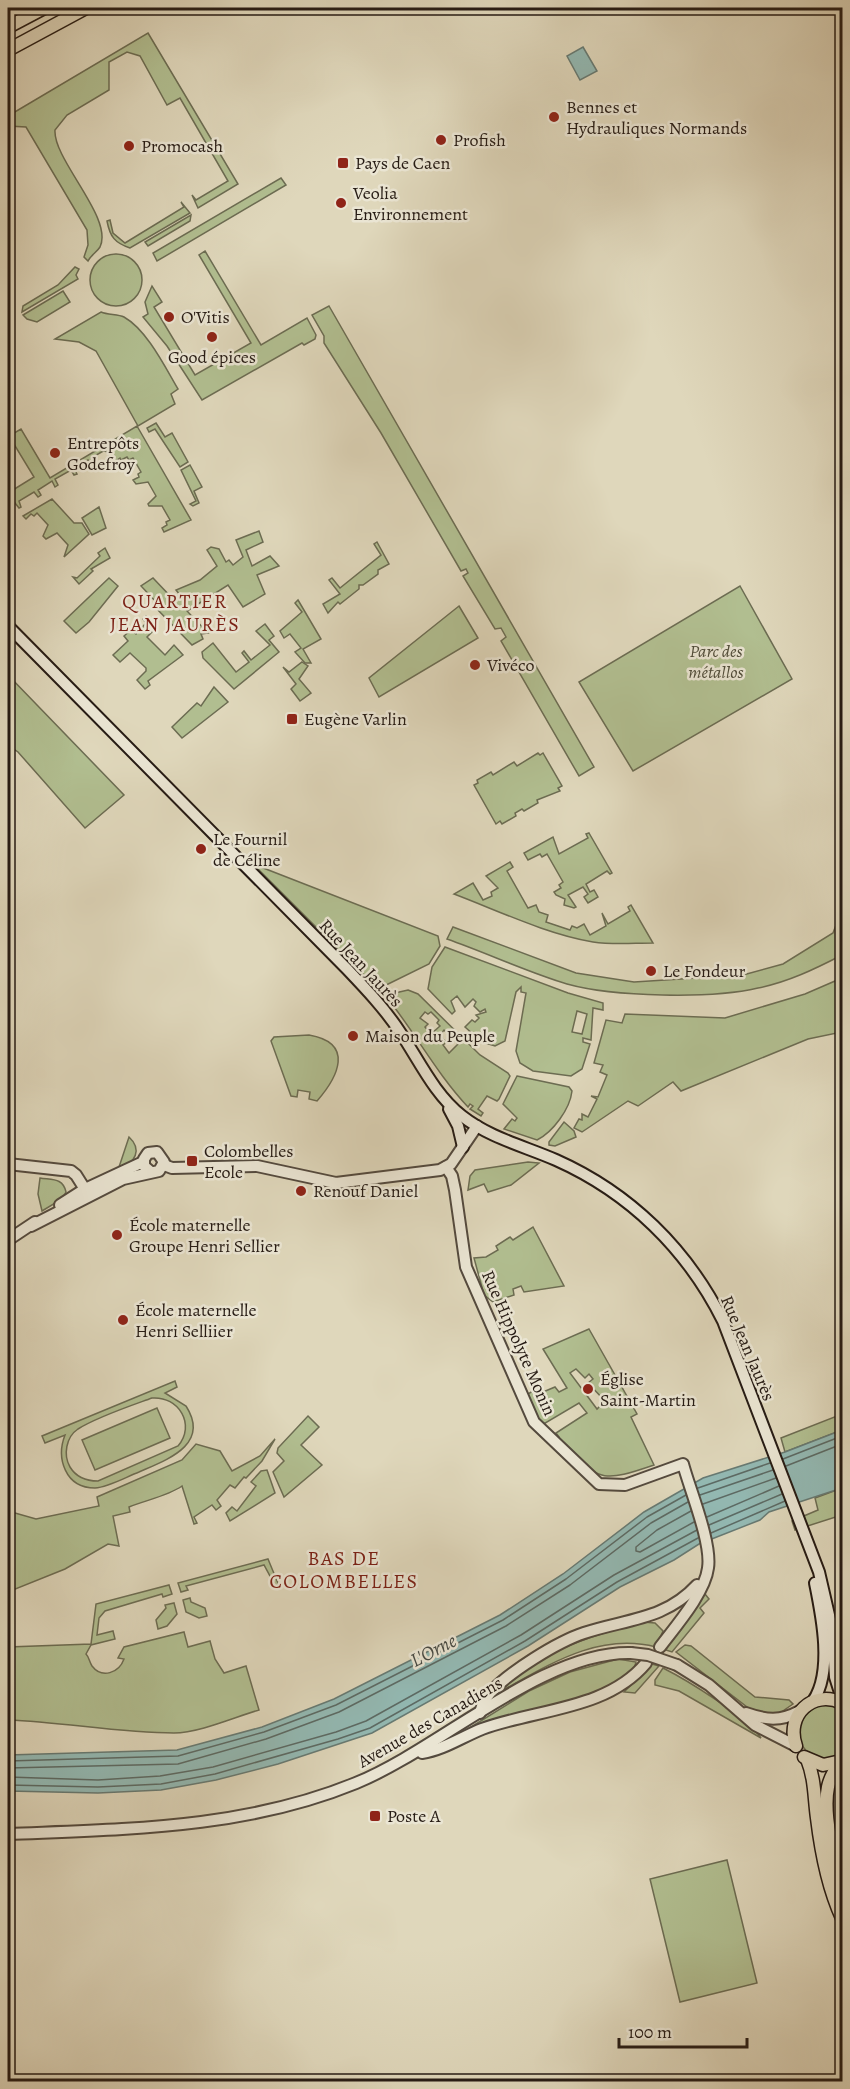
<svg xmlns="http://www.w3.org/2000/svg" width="850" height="2089" viewBox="0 0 850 2089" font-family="Alegreya,serif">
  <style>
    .green { fill: #b1be90; stroke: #6c6c52; stroke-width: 1.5; fill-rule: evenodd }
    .water { fill: #93b9b3; stroke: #677a73; stroke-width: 1.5 }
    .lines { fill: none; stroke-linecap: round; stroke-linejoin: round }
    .shore { stroke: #5c6a64; stroke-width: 1.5 }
    .tertiary-casing { stroke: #544a3e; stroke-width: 14 }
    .secondary-casing { stroke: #261b14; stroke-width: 14 }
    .primary-casing { stroke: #261b14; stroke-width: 15 }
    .tertiary { stroke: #eae5d3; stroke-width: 10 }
    .secondary { stroke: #eae5d3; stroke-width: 10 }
    .primary { stroke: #dfd7bb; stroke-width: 12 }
    .tertiary-bridge-casing { stroke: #544a3e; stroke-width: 14; stroke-linecap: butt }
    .tertiary-bridge { stroke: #eae5d3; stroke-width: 10 }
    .poi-dot { fill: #8f2418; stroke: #eae5d3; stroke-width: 2 }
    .labels { text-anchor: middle; stroke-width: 5; stroke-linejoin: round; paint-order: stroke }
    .poi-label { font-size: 18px; fill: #261b14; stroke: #eae5d3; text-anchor: start }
    .park-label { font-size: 18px; font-style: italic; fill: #504c39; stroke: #eae5d3 }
    .street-label { font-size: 18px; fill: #261b14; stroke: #eae5d3 }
    .neighbourhood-label { font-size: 20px; letter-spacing: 1.5px; fill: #7a1f14; stroke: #eae5d3 }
    .water-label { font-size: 20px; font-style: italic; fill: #474a44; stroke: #eae5d3 }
  </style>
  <rect width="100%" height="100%" fill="#dfd7bb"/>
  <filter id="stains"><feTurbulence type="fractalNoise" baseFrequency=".00333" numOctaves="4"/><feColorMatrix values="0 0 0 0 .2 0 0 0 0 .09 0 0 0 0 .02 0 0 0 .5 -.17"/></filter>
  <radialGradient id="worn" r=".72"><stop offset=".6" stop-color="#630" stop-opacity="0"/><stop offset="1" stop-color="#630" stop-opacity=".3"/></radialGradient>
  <g class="green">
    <path d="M148,33l90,151 -40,24 -6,-13 4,5 32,-19 -48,-83 -13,7 -27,-49 -13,-4 -18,10v28l-42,25 -12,15c-2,30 59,88 45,117 -3,5 -9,8 -12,14l-4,-4 4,-12 -1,-15 -61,-103 -18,-1v-10z"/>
    <path d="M281,178l5,7 -129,76 -4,-8z"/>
    <path d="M181,202l9,11 -60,35c-15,-5 -20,-11 -23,-27l3,-1 3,13 12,10 59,-36z"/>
    <path d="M191,215l-1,6 -42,25 -3,-4z"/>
    <path d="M205,251l56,94 46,-27 9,17 -1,4 -11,6 -2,-2 -100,57 -35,-54 -24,-29 5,-3 -3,-12 7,-16 10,16 -8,5 41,68 56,-32 -52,-88z"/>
    <circle cx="116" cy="280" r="26"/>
    <path d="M75,267l4,2 -3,6 2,4 -56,33 1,-6 35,-21z"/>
    <path d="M63,291l7,11 -33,20 -10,-3 -4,-4z"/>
    <path d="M329,306l265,461 -15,9 -78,-135 5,-4 -5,-9 -6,1 -32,-53 5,-3 -2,-4 -5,2 -80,-138 -57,-90v-7l-12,-21z"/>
    <path d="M101,312c7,3 17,2 23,5 23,13 41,50 54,72l-7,5 4,10 -37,22 -42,-75 -17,-9 -24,-3z"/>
    <path d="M156,423l9,14 7,-4 16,29 -8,5 -25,-38 -6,3 -2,-4z"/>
    <path d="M137,426l54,94 -27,12 -2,-4 5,-3 -1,-3 4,-2 -8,-14h-13l-1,-2 8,-8 -8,-14 -12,2 -3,-4 6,-3 -1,-3 3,-2 -8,-14 -4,2 -2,-3 -6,3 -1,-2 -6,4 -9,-12 -14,8 3,5 -2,2 -4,-5 -14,8 3,6 -3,1 -3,-5 -16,9 3,6 -3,2 -3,-6 -14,9 3,5 -3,2 -4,-5 -15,9 2,6 -2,1 -4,-5 -7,4v-14l26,-16 -25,-41 12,-7 29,49z"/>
    <path d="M190,465l12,22 -8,4 5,12 -6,3 -3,-2 6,-3 -15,-31z"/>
    <path d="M52,499l22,24h8l7,11 -25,23 4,-12 -11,-12 -11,6 -3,-3 5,-11 -11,-12 -3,3 -3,-2 -5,5 -3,-3z"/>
    <path d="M99,507l7,21 -14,7 -10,-17z"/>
    <path d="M259,531l4,11 -17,8 6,16 18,-10 9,10 -22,9 8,19 -22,13 -15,-22 -41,26 21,22 -7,1 2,5 -11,6 -37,-38 3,-3 -17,-18 12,-8 20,21 7,-4 -4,-5 24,-10 17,-14 -10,-16 4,-3 8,2 7,13 3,-2 4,5 10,-8 -7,-17z"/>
    <path d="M377,542l12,22 -11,6v4l-15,11h-4v4l-19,15 -2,-2 -10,11 -5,-9 17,-10 -11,-14 3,-2 8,10 41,-33 -7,-11z"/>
    <path d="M105,548l5,10 -19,11 2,2 -14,13 -6,-7 4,1 23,-22 -2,-3z"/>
    <path d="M109,578l9,8 -29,36 -13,11 -12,-12z"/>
    <path d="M740,586l52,93 -159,92 -54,-89z"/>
    <path d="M298,600l23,39 -18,10 8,14h-6l-10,-11 6,-4 -11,-14 -6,4 -4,-7 22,-19 -7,-9z"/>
    <path d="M459,606l19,32 -99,59 -10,-19z"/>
    <path d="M146,616l11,11 -10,10 18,18 9,-10 9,10 -35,26 2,4 -5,4 -8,-9 9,-9v-3l-16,-15 -10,9 -7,-7 15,-14 -4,-5 7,-6 5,4 10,-11 -3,-4z"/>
    <path d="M265,624l9,12 -5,4 10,12 -45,37 -31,-31 -1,-6 11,-9 23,29 13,-10 -7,-9 2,-2 7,9 19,-15 -14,-14z"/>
    <path d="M302,662l6,4 -9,13 12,14 -11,8 -9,-12 5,-5 -13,-17 6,5z"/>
    <path d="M8,675l116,120 -39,33 -67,-76 -10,-7z"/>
    <path d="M214,687l14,15 -46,36 -10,-11 25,-24 4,3z"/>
    <path d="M538,753l2,2 3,-2 19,33 -4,2 2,3 -23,9 1,3 -14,8 -2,-2 -7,4 1,3 -14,8 -2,-3 -4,3 -22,-39 4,-2 -1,-3 14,-8 2,3 21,-13 3,4z"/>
    <path d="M589,833l23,40 -2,1 -3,-3 -21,13 4,8 4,-2 4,7 -10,6 -4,-6 4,-3 -5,-7 -15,8 8,12 -2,1 -10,-3 1,-6 -9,-4 -2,-3 7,-4 -2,-3 4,-3 -16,-28 -5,3 -2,-3 -12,6 -4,-7 29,-16 6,17 29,-16 -2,-4z"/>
    <path d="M510,862l3,5 -6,4 21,37 8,-3 3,7 9,3 -2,7 24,8 2,-4 5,2 7,-4 6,11 16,-9 -4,-13 6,11 22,-13 -2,-4 3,-2 22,38c-20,0 -40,2 -60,-1 -47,-8 -94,-31 -139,-48l19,-11 10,17 9,-4 -1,-4 7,-4 -12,-12z"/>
    <path d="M253,864l185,72 2,10 -11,18 -51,25z"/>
    <path d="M842,909v46c-27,14 -54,27 -84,33 -47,11 -144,9 -191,-4 -40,-12 -80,-31 -120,-45l6,-12 123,46 58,9 109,-7 40,-11 50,-31z"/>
    <path d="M445,947l123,46 35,10v7l-10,-2 -2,32 -8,-2v4l7,2 -8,25 -11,7 -38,-5 -13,-8 -4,-12 10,-58 -5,-1v-5l-5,5 -11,49 -10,5 -13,-4 -17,-15 7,-7 3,2 4,-4 -3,-3 10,-3 -1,-3 -5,3 -6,-6 2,-4 -3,-3 -8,8 -8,-11 -6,5 4,10 -3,3 -24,-25 4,-22zM577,1011l10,3 -5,20 -10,-2z"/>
    <path d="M842,978v54l-34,7 -127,52 -8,-9 -35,24 -10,-5 -46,31 -8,-4 5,-9 3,1v-6l6,3 9,-18 -6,-3 7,1 9,-22 -7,-3 3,-7 -9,-2 12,-43 16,3 3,-9 100,4 80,-24z"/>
    <path d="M408,990l10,4 62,61 28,18 2,3 -11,23 -2,2 -10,-5 -9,13 5,4 -2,3 -11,-7 3,-3 -3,-2 -2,3c-31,-33 -52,-73 -80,-108l7,-6zM425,1012l3,2 3,-2 8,8 -2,3 3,3 -9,8 -6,-7 3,-3 -8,-6zM444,1030l3,3 3,-2 8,8 -3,2 3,3 -9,9 -6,-8 4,-3 -8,-6z"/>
    <path d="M309,1035c46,8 29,42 8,66l-8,-2 1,-7 -12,-2 -1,7 -6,-1 -20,-55 3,-4z"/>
    <path d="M517,1076l52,11 3,4c-2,18 -19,41 -35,49l-33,-11 8,-10 3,2 2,-3 -14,-14z"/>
    <path d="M564,1122l10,9 2,6 -21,9 -6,-1v-3z"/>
    <path d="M129,1137c13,12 7,27 -10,30z"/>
    <path d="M528,1162l11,1 -28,22 -23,7 -4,-8 -16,6 2,-14 5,-6z"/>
    <path d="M40,1178c13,2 23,0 26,14l-4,7 -20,12 -4,-17z"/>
    <path d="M533,1227l31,59 -40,6 -3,-6 -8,3 1,6 -21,7 -9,-7 -10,-37 12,-1 12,-7 -2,-4 14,-9 3,3z"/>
    <path d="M589,1329l48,85 -6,3 23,48c-58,20 -53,14 -97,-26l2,-2 -3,-4 31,-20 -8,-10 -37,22 -16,-30 14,-8 3,5 12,-5 4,5 8,-4 -24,-39zM576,1369l9,9 4,-4 4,5 -5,4 17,18 -8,8 -27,-36z"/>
    <path d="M175,1381l2,6 -12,6 21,13c25,39 -20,54 -47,66 -13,5 -30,15 -44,16 -30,0 -39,-30 -30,-53l-20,8 -3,-7zM152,1398c27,-2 44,27 26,48l-80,35c-12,0 -22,-4 -28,-14 -7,-12 -4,-30 8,-38 19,-12 52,-23 74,-31z"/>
    <path d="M157,1408l13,30 -75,32 -13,-30z"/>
    <path d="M842,1414v16l-57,22 -4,-14z"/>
    <path d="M308,1416l11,11 -18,18 21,20 -38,32 -11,-25 11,-11 -7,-8 1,-5z"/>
    <path d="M275,1439l-13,22 -16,17 -2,-1 -9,11 -5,-3 -13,15 4,6 -5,4 -4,-5 -18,12 3,6 -3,1 -12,-38c-14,10 -36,14 -53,21l1,5 -17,4 6,30 -11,-2 -43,25 -57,23v-81l28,8 63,-13 -2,-9 85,-37 14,-16 24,7 12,20 28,-15z"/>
    <path d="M267,1470l8,23 -45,28 -4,-8 6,-6 5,4 19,-25 -5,-4 10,-11z"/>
    <path d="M842,1488v27l-47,15 -3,-9 26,-11 -3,-12z"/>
    <path d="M268,1559l12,29 -3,1 -13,-24 -78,21 2,4 -7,2 -3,-9z"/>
    <path d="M169,1585l3,9 -9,3 -1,-3 -57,17 -6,7 -2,17 16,-4 2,8 -24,6 -5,9c3,3 3,7 6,12 10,13 27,7 32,-7l-6,-1 6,-11 60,-15 4,15 22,-6 5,18 9,14 22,-7 13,44c-24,7 -60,23 -85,23 -56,0 -110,-11 -166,-13v-73l83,-3 5,-40z"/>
    <path d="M705,1594l4,5 -9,9 4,5 -32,39 -9,-3z"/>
    <path d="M190,1598l1,4 14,6 2,8 -8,2 -13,-6 -3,-12z"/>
    <path d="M174,1603l3,11 -10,12 -9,3 -2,-9 10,-12 -1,-3z"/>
    <path d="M643,1622l12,1 8,8 -7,16c-61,-16 -113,22 -164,49 47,-44 90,-58 151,-74z"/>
    <path d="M685,1645l6,1 64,51 34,3 4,4 -19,13 -23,-7 -75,-58z"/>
    <path d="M618,1659l18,3 -2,7 -24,19 -152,47 71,-44 41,-19z"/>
    <path d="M652,1664l7,2 -24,27 -11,-1z"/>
    <path d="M663,1668c24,12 84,49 98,70l-82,-47 -24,-6v-5z"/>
    <path d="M828,1703l14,6v45c-38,21 -69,-37 -14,-51z"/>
    <path d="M727,1860l30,123 -77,19 -30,-123z"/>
  </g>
  <g class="water">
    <path d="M583,47l14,24 -17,9 -13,-24z"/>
    <path d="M842,1430v58l-73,24 -9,8 -61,24 -25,16 -54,27 -92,59 -156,87 -94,31 -62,16 -55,10 -63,3 -90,-2v-36l169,-5 85,-23 72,-28 166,-84 63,-41 81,-62 59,-34 82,-26z"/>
  </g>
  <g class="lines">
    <g class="shore">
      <path d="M783,1459l59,-23"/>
      <path d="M786,1466l56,-22"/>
      <path d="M698,1488l72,-25"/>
      <path d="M700,1495l73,-25"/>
      <path d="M703,1504l73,-26"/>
      <path d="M691,1511l-34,19 -21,17v4l4,1 54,-30"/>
      <path d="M707,1517l72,-31"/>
      <path d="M709,1525l73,-31"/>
      <path d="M711,1533l74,-32"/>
      <path d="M8,1761l170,-5 86,-24 72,-27 167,-85 63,-41 81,-62 39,-22"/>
      <path d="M8,1768l170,-4 88,-25 73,-27 167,-86 64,-41 81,-62 37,-21"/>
      <path d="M8,1777l90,3 62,-4 53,-9 123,-35 30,-11 155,-86 93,-60 83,-45"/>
      <path d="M8,1785l90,2 63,-3 54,-10 123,-35 32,-11 155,-87 92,-59 81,-44"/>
    </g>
    <g class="tertiary-casing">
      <g id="tertiary">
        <path d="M8,1164l63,7 5,4 12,19"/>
        <path d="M164,1165l8,3 85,-2 79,17 104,-13 11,-6 26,-38"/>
        <path d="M446,1167l6,9 3,14 11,77 68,155 65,62 26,1 58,-21c7,26 29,79 25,104 -3,25 -33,59 -48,79"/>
        <path d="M60,1205l25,-16 58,-27"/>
        <path d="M31,1226l92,-47 36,-8 5,-9 -7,-10 -9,1 -4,6v7l7,6"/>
        <path d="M8,1240l27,-18"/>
        <path d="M677,1665l32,20 46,40 41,21"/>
        <path d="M480,1713c2,-7 4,-14 10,-20 19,-21 67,-51 94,-60 42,-14 81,-13 113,-48"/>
        <path d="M746,1713c20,7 34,9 54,-2"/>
        <path d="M422,1753c21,-3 40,-16 60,-24 54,-20 125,-19 164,-66"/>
        <path d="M8,1834c118,-5 236,-5 348,-51 84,-34 186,-132 275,-130"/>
      </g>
    </g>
    <g class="secondary-casing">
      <g id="secondary">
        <path d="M8,626l339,343c19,20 38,40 53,63 19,28 34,62 62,84 28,22 62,30 94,44 74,33 131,89 167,161l96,251 13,56 3,49 7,22"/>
        <path d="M449,1109l9,17 5,21"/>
        <path d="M813,1701c20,-29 9,-84 2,-118"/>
      </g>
    </g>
    <g class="primary-casing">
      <g id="primary">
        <path d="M8,27l36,-19"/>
        <path d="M8,50l78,-42"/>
        <path d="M796,1746c-11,-31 17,-57 46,-43"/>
        <path d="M804,1757l19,8 18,-4"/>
        <path d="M807,1759c8,20 7,37 10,59 4,33 11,70 25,100"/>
        <path d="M841,1761c-6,8 -11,16 -13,26 -6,28 7,76 14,103"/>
      </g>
    </g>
    <use href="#tertiary" class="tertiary"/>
    <use href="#secondary" class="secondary"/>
    <use href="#primary" class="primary"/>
    <g class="tertiary-bridge-casing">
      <path id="tertiary-bridge" d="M631,1653l17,2 29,10"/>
    </g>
    <use href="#tertiary-bridge" class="tertiary-bridge"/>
  </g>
  <g class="poi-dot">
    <circle cx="554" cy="117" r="6"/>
    <circle cx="441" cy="140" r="6"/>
    <circle cx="129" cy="146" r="6"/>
    <rect x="337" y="157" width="12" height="12" rx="3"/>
    <circle cx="341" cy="203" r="6"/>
    <circle cx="169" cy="317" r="6"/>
    <circle cx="212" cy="337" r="6"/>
    <circle cx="55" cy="453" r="6"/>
    <circle cx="475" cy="665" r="6"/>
    <rect x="286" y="713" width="12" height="12" rx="3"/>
    <circle cx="201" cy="849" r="6"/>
    <circle cx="651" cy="971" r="6"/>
    <circle cx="353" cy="1036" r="6"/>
    <rect x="186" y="1155" width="12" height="12" rx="3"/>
    <circle cx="301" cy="1191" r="6"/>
    <circle cx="117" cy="1235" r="6"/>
    <circle cx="123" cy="1320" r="6"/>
    <circle cx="588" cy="1389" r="6"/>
    <rect x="369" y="1810" width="12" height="12" rx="3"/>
  </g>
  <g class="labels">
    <g class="poi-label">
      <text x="566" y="113">Bennes et<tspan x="566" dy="21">Hydrauliques Normands</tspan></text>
      <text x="453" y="146">Profish</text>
      <text x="141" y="152">Promocash</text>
      <text x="355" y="169">Pays de Caen</text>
      <text x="353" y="199">Veolia<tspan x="353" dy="21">Environnement</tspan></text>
      <text x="181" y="323">O'Vitis</text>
      <text x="212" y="363" text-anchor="middle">Good épices</text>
      <text x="67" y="449">Entrepôts<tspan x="67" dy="21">Godefroy</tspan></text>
      <text x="487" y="671">Vivéco</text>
      <text x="304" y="725">Eugène Varlin</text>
      <text x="213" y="845">Le Fournil<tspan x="213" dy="21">de Céline</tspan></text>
      <text x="663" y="977">Le Fondeur</text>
      <text x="365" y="1042">Maison du Peuple</text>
      <text x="204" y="1157">Colombelles<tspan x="204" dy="21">Ecole</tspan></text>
      <text x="313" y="1197">Renouf Daniel</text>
      <text x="129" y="1231">École maternelle<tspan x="129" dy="21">Groupe Henri Sellier</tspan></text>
      <text x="135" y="1316">École maternelle<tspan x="135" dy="21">Henri Selliier</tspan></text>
      <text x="600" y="1385">Église<tspan x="600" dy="21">Saint-Martin</tspan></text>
      <text x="387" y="1822">Poste A</text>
    </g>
    <g class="park-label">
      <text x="716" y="657">Parc des<tspan x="716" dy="21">métallos</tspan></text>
    </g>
    <g class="street-label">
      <text transform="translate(361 963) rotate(47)" y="6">Rue Jean Jaurès</text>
      <text transform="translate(519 1343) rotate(66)" y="6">Rue Hippolyte Monin</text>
      <text transform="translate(748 1348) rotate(67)" y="6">Rue Jean Jaurès</text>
      <text transform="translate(430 1722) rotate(-30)" y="6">Avenue des Canadiens</text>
    </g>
    <g class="neighbourhood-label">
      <text x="175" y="608">QUARTIER<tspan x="175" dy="23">JEAN JAURÈS</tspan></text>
      <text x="344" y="1565">BAS DE<tspan x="344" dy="23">COLOMBELLES</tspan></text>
    </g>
    <g class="water-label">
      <text transform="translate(433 1650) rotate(-28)" y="7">L'Orne</text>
    </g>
  </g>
  <rect width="850" height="2089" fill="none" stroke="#dfd7bb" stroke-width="30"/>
  <rect x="9" y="9" width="832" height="2071" fill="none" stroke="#261b14" stroke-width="3"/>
  <rect x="15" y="15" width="820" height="2059" fill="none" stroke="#261b14" stroke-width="1.5"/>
  <path d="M619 2038v9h128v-9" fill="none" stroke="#261b14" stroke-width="3"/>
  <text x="628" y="2038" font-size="18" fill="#261b14" stroke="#eae5d3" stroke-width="4.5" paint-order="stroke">100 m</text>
  <rect width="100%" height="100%" filter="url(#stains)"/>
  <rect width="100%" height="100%" fill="url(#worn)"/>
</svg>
